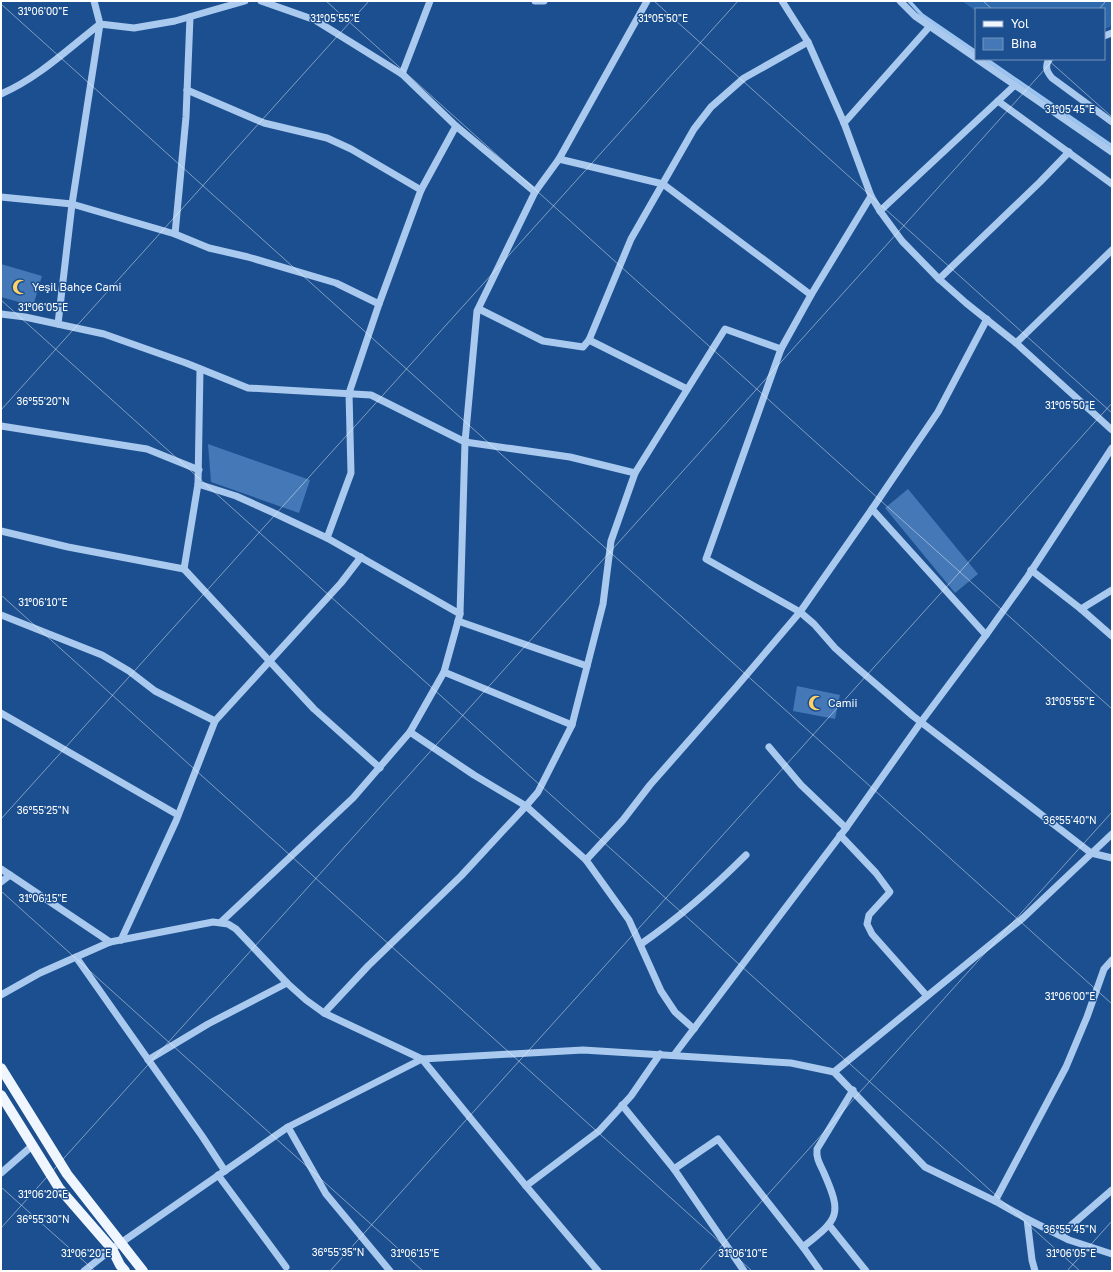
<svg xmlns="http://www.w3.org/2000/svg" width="1113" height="1272" viewBox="0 0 1113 1272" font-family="'Golos Text',sans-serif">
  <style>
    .green { fill: #2e69ad }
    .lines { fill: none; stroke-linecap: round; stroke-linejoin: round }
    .stream { stroke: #9cc4f0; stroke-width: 3.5 }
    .building { fill: #4478b7 }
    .minor { stroke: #a9c9ee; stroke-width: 7 }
    .major { stroke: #f0f6ff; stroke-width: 10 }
    .ticks { fill: none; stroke: #fff; stroke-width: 1; stroke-opacity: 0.45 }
    .labels { text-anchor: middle; stroke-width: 3; stroke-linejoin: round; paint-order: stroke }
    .poi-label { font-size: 11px; fill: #fff; stroke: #1b4f8f; text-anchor: start }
    .ticks-label { font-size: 10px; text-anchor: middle; fill: #fff; stroke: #1b4f8f; stroke-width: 3; stroke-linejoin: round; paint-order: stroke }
  </style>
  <rect width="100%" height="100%" fill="#1b4f8f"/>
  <path class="green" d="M962,1h150v25l-8,3v-20h-128v2z"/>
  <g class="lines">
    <g class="stream">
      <path d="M909,1l13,14 54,37"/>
      <path d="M986,59l126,87"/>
    </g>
  </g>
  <g class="building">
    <path d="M1,264l41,12 -9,30 -32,-9z"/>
    <path d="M208,444l102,36 -11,33 -88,-31z"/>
    <path d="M908,489l70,85 -23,19 -70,-85z"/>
    <path d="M797,686l43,9 -5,24 -42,-8z"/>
  </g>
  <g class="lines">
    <g class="minor">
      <path d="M94,1l6,23 34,4 41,-7 70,-20"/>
      <path d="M261,1l54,19 87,54 54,52 79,66"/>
      <path d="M535,1h9"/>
      <path d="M782,1l26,41 36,81 27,73 9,15 22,30 37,38 27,24 50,40 96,87"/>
      <path d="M900,1l15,15 61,42"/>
      <path d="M1104,36l8,-3"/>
      <path d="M977,59l135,93"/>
      <path d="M1049,59c-4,7 -3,12 3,19l60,44"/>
      <path d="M402,74l28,-73"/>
      <path d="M1,94c37,-16 67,-45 99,-70l-28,180 103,30 11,-117 4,-100"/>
      <path d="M998,101l114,83"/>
      <path d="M844,123l86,-97"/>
      <path d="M559,159l88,-158"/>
      <path d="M421,190l35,-64"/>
      <path d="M871,196l-60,99 -30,54 -75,210 94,53 72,-103"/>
      <path d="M1,197l71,7 -14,120"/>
      <path d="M880,211l135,-126"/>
      <path d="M175,234l34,14 39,9 88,26 43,21 42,-114 -70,-41 -24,-11 -63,-15 -77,-33"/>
      <path d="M939,279l101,-97 29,-30"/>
      <path d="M479,309l64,32 40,6 6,-7"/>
      <path d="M1,314l24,3 79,17 82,29 62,25 123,7 94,47 -5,172 -133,-76 24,-65 -2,-80 30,-89"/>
      <path d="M1016,343l96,-93"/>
      <path d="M781,349l-56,-20 -90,144 -65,-16 -105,-15 12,-131 58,-119 24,-33 104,25 148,111"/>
      <path d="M200,369l-2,115 38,12 38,17 53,25"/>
      <path d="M687,389l-98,-49 42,-101 63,-110 17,-22 33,-29 64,-36"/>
      <path d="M1,426l146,23 52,21"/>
      <path d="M635,473l-24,68 -8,63 -31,121 -34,67 -12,14 60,54 37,-40 27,-35 87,-99 63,-74 14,12 21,24 20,18 58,50 178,137 21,5"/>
      <path d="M1,531l67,16 116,22 14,-85"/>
      <path d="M184,569l130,140 66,59"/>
      <path d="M1031,570l50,39"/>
      <path d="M1112,590l-31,19 31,27"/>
      <path d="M1,615l101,40 27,16 26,20 60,30"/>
      <path d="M458,621l129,45"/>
      <path d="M986,635l-114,-126 66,-97 49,-93"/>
      <path d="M444,672l128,53"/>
      <path d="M1,713l177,102"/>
      <path d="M769,747l32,38 45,43"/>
      <path d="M840,835l36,38 14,19 -21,23 -2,9 5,10 55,62"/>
      <path d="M586,860l43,60 32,71 14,21 19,17"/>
      <path d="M1,869l109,73"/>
      <path d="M1,882l9,-7"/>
      <path d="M221,922l132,-124 57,-66 34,-60 16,-58"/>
      <path d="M121,940l55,-119 39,-100 126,-138 20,-26"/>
      <path d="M641,944c39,-27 71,-55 105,-89"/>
      <path d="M76,957l126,179 23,35"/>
      <path d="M1,995l39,-22 70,-31 103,-20 15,2 8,5 51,54 19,17 18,13 98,46 104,127 73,-55 32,-35 29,-42"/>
      <path d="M324,1013l44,-47 93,-90 65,-70 -52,-31 -64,-43"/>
      <path d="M674,1055l172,-227 75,-106 65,-87 42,-59 84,-128"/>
      <path d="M148,1060l60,-36 79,-41"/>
      <path d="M834,1072l189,-154 89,-84"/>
      <path d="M622,1105l52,64 70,102"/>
      <path d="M288,1127l38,67 64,77"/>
      <path d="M674,1169l44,-30 85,108 17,24"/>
      <path d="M1,1173l32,-28"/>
      <path d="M218,1175l68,92"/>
      <path d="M526,1186l72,85"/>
      <path d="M995,1201l32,18 5,41 3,11"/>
      <path d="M1027,1219l42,21 43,14"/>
      <path d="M829,1225l37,46"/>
      <path d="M1060,1235l52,-45"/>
      <path d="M803,1247c35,-28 40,-31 21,-74 -4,-9 -8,-14 -7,-24l36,-59"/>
      <path d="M84,1271l28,-22 176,-122 134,-68 161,-9 208,13 43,9 91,95 70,34 71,-134 21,-50 17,-48 8,-9"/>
    </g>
    <g class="major">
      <path d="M1,1068l66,106 76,97"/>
      <path d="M1,1095l58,93 53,61 8,16 5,6"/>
    </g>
  </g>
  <path class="ticks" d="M326,1l786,708M654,1l458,412M983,1l9,8M1,4l1111,1000M1099,9l7,-8M1047,59l65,58M1,300l1079,971M1,410l368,-409M1,595l751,676M1,819l737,-818M1,891l422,380M1,1187l94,84M1,1228l1053,-1169M330,1271l782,-868M699,1271l413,-459M1067,1271l45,-50"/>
  <defs>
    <g id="mosque-bare" transform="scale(1.2)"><path d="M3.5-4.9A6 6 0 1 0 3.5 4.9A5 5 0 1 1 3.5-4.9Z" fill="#ffd166" stroke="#1b4f8f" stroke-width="2.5" paint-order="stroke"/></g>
  </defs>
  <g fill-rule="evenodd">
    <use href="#mosque-bare" x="20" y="287"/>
    <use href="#mosque-bare" x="816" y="703"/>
  </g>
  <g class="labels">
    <g class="poi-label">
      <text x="32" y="291">Yeşil Bahçe Cami</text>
      <text x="828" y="707">Camii</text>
    </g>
  </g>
  <g class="ticks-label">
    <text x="43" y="15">31°06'00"E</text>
    <text x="335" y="22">31°05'55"E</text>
    <text x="663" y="22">31°05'50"E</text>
    <text x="1070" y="113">31°05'45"E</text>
    <text x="43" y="311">31°06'05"E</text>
    <text x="43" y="405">36°55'20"N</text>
    <text x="1070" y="409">31°05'50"E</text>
    <text x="43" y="606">31°06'10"E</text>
    <text x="1070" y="705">31°05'55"E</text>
    <text x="43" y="814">36°55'25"N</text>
    <text x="1070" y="824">36°55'40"N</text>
    <text x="43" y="902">31°06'15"E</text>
    <text x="1070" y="1000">31°06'00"E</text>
    <text x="43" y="1198">31°06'20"E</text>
    <text x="43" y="1223">36°55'30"N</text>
    <text x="1070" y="1233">36°55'45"N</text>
    <text x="338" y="1256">36°55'35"N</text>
    <text x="86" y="1257">31°06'20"E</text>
    <text x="415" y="1257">31°06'15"E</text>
    <text x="743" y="1257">31°06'10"E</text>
    <text x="1071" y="1257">31°06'05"E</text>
  </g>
  <rect width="1113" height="1272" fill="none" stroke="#ffffff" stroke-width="4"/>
  <rect x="975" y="8" width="130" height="52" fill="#1b4f8f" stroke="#7695bc"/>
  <rect x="983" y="21" width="20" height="6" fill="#f0f6ff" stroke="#7695bc"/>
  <text x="1011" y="28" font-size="12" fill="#ffffff">Yol</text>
  <rect x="983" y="38" width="20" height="12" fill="#4478b7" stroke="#7695bc"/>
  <text x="1011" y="48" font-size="12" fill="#ffffff">Bina</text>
</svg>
